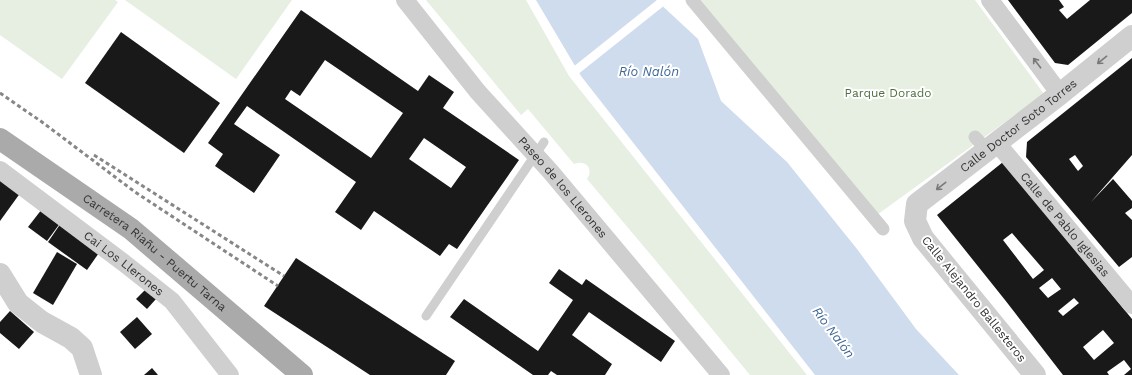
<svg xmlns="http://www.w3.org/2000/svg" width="1132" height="375" viewBox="0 0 1132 375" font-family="'Work Sans',sans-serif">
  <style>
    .green { fill: #e6efe1 }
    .water { fill: #cedcee }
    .pier { fill: #fff }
    .building { fill: #191919; fill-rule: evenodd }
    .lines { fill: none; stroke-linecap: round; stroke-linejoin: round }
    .service { stroke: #cfcfcf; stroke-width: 9 }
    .pedestrian { stroke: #cfcfcf; stroke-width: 13 }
    .minor { stroke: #cfcfcf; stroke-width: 18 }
    .tertiary { stroke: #cfcfcf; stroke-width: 22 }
    .primary { stroke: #aaa; stroke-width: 22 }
    .rail { stroke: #878787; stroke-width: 3; stroke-dasharray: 4 3; stroke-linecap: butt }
    .oneway { stroke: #797979 }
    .labels { text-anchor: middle; stroke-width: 4; stroke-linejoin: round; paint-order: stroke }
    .park-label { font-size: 12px; fill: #4e6f3f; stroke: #fff }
    .street-label { font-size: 12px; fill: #323232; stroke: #fff }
    .water-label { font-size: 13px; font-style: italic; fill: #3f6796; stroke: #fff }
  </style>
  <rect width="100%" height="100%" fill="#fff"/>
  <g class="green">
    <path d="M0,0h115l3,2 -56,77 -62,-44z"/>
    <path d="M125,0h167l-56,79z"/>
    <path d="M426,0h100l43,76 238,299h-57l-94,-114 -69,-82c7,-10 -1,-20 -13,-15l-46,-55 -7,6z"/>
    <path d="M687,0h288l69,94 -170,123z"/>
  </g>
  <path class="water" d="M536,0h120l42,39 23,62 66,61 70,87 59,80 43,46h-144l-234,-299z"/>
  <path class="pier" d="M657,0h2l6,5 -88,70 -4,-8z"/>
  <g class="building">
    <path d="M1008,0h51l5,7 -5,3 8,9 23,-19h42v13l-64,52 -13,-2z"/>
    <path d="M301,10l117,81 11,-16 25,17 -11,16 76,52 -62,89 -8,-5 -9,12 -66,-45 -13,19 -26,-18 21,-30 -109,-76 -13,18 46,31 -26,38 -39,-27 8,-12 -15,-11zM325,60l78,53 -32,45 -86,-59 6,-9 9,6zM424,138l42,29 -15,21 -42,-29z"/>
    <path d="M121,32l99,71 -36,50 -99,-70z"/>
    <path d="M1132,58v97l-41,47 22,-23 19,22v7l-7,5 7,7v37l-13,10 -93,-110 1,-15zM1075,155l8,11 -5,5 -9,-12z"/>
    <path d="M1003,162l129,157v56h-8l7,-6 -7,-9 -17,12 2,3h-46l-58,-75 -68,-85zM1012,233l32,37 -11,9 -30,-39zM1052,278l9,11 -13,9 -9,-10zM1074,298l5,5 -16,13 -5,-5zM1103,330l11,13 -20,17 -11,-13z"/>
    <path d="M0,178l21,14 -21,29z"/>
    <path d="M42,209l19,13 -14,19 -19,-14z"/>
    <path d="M61,223l40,27 -14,20 -39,-28z"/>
    <path d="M57,252l20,12 -24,41 -20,-12z"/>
    <path d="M296,258l159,103 -9,14h-76l-106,-69z"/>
    <path d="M559,269l23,16 4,-6 89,62 -14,21 -72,-50 -17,23 40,29 -7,11h-48l-6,-4 -3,4h-15l-83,-58 14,-18 74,52 35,-51 -24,-17z"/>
    <path d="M146,289l10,10 -9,10 -11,-10z"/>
    <path d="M10,311l24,21 -15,17 -19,-16v-11z"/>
    <path d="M137,317l15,17 -17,15 -15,-17z"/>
    <path d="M152,368l6,7h-14z"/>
  </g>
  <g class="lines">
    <path class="service" d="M426,316l118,-174"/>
    <g class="pedestrian">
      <path d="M692,0l191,229"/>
      <path d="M975,137l12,13"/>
    </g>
    <g class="minor">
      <path id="s1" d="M405,0l73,92 72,79 171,204"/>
      <path d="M990,0l70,94"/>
      <path id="s2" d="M997,143l135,162"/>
      <path id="s3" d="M0,170l124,93 48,38 58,74"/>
    </g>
    <g class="tertiary">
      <path d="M0,274l18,29 24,19 29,16 11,10 9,27"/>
      <path id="s4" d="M1035,375l-112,-137 -8,-17 2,-17 143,-110 72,-58"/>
    </g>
    <path class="primary" id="s5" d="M0,139l131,90 171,146"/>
    <g class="rail">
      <path d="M0,93l42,29 93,70 143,94"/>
      <path d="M94,155l190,121"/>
    </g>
  </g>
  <defs><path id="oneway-shaft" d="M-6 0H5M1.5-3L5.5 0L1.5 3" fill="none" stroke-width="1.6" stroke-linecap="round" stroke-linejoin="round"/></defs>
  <g class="oneway">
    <use href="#oneway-shaft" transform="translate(1102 60) rotate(141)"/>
    <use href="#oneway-shaft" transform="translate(1037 63) rotate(-127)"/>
    <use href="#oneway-shaft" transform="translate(941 186) rotate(142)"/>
  </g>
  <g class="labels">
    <g class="park-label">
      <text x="888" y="97">Parque Dorado</text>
    </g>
    <g class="street-label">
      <text dy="4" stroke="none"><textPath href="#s4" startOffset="341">Calle Doctor Soto Torres</textPath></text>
      <text dy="4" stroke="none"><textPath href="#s1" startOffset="245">Paseo de los Llerones</textPath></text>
      <text dy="4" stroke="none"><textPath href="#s2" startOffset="106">Calle de Pablo Iglesias</textPath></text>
      <text dy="4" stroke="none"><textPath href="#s5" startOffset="192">Carretera Riañu - Puertu Tarna</textPath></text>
      <text dy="4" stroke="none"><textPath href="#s3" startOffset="155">Cai Los Llerones</textPath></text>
      <text transform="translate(974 299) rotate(51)" y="4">Calle Alejandro Ballesteros</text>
    </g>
    <g class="water-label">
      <text x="649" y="76">Río Nalón</text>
      <text transform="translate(834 332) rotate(53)" y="5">Río Nalón</text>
    </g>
  </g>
</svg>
